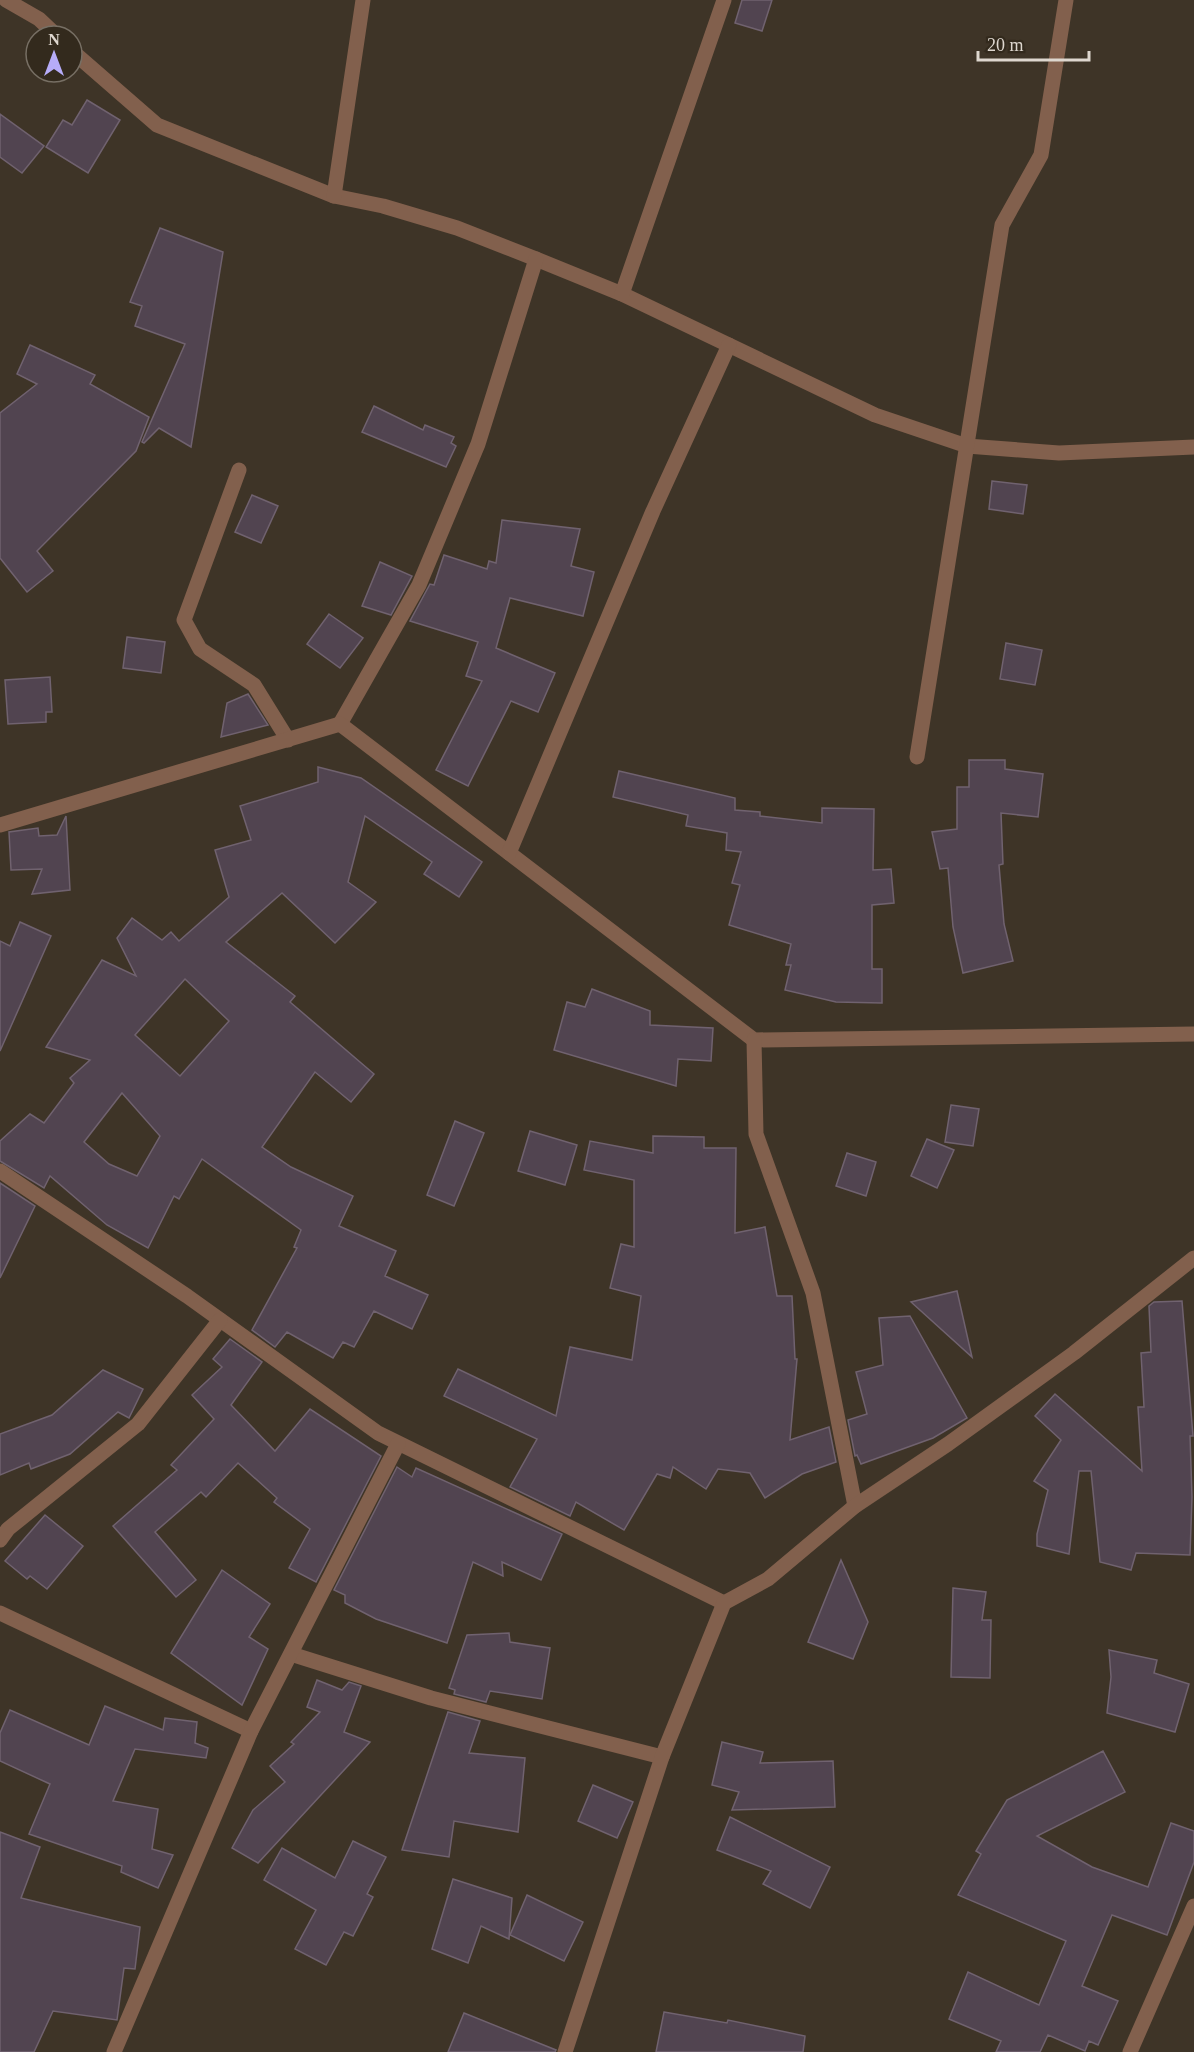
<svg xmlns="http://www.w3.org/2000/svg" width="1194" height="2052" viewBox="0 0 1194 2052" font-family="'Times New Roman',serif">
  <style>
    .building { fill: #514450; stroke: #70626f; stroke-width: 1.5; fill-rule: evenodd }
    .lines { fill: none; stroke-linecap: round; stroke-linejoin: round }
    .street { stroke: #82604d; stroke-width: 15 }
  </style>
  <rect width="100%" height="100%" fill="#3e3427"/>
  <g class="building">
    <path d="M742,0h30l-10,31 -27,-8z"/>
    <path d="M87,100l33,20 -32,53 -42,-26 17,-27 9,5z"/>
    <path d="M0,114l44,32 -22,27 -22,-16z"/>
    <path d="M160,228l63,24 -32,195 -32,-19 -15,15 -2,-1 43,-98 -50,-18 7,-20 -12,-4z"/>
    <path d="M30,345l65,30 -5,9 59,33 -13,34 -99,100 16,20 -26,21 -27,-34v-145l37,-29 -20,-10z"/>
    <path d="M374,406l49,24 2,-5 29,12 -3,6 5,3 -10,21 -84,-35z"/>
    <path d="M992,481l35,4 -4,29 -34,-5z"/>
    <path d="M252,495l26,11 -17,37 -26,-11z"/>
    <path d="M502,520l78,9 -9,37 23,6 -11,44 -73,-18 -14,50 59,25 -17,39 -27,-11 -43,85 -32,-16 46,-89 -16,-5 12,-34 -68,-21 20,-37 4,1 10,-30 43,14 2,-8 7,2z"/>
    <path d="M380,562l32,14 -21,39 -29,-9z"/>
    <path d="M329,614l34,24 -23,30 -33,-24z"/>
    <path d="M127,637l38,5 -4,31 -38,-5z"/>
    <path d="M1006,643l36,7 -7,35 -35,-6z"/>
    <path d="M50,677l2,35h-6v10l-38,2 -3,-44z"/>
    <path d="M248,694l20,31 -47,12 6,-34z"/>
    <path d="M969,760h36v9l38,5 -5,43 -37,-4 2,51 -4,1 5,59 9,37 -50,12 -10,-46 -5,-59 -8,1 -8,-37 25,-3v-42h12z"/>
    <path d="M318,767l43,11 121,84 -23,35 -35,-23 8,-12 -67,-46 -17,66 28,20 -41,41 -53,-50 -56,49 69,54 -5,6 84,72 -23,28 -36,-30 -53,75 29,20 62,29 -14,30 57,25 -11,25 43,19 -16,34 -38,-18 -20,36 -11,-5 -10,16 -46,-26 -12,15 -23,-17 45,-82 -3,-1 7,-17 -99,-71 -23,40 -5,-3 -26,52 -41,-23 -57,-49 -6,12 -44,-27v-20l30,-27 14,9 30,-40 -4,-5 20,-18 -44,-13 56,-87 34,16 -19,-38 15,-20 30,22 9,-8 8,9 50,-44 -14,-47 36,-10 -11,-34 78,-24zM185,979l44,42 -49,55 -45,-41zM122,1093l38,43 -23,40 -28,-12 -25,-22z"/>
    <path d="M619,771l116,27v12l25,2v4l62,7v-15l52,1 -1,61 18,-1 3,34 -22,2v64h10v34l-46,-1 -51,-12 6,-25h-5l5,-21 -62,-19 11,-40 -8,-2 9,-31 -15,-2 1,-17 -41,-7 2,-11 -75,-18z"/>
    <path d="M66,816l4,74 -38,4 10,-25 -31,1 -2,-38 29,-4 1,8 18,-1z"/>
    <path d="M20,922l31,14 -51,115v-110l10,5z"/>
    <path d="M592,989l58,22v14l63,3 -2,33 -33,-2 -2,27 -122,-36 13,-48 18,5z"/>
    <path d="M951,1105l28,4 -6,37 -28,-4z"/>
    <path d="M455,1121l29,12 -30,73 -27,-11z"/>
    <path d="M530,1131l47,14 -12,40 -47,-14z"/>
    <path d="M653,1136l51,1v11h32l-1,85 30,-6 12,69h15l3,63h2l-7,81 39,-13 7,35 -34,12 -37,24 -15,-25 -32,-4 -12,20 -33,-22 -3,11 -13,-4 -33,56 -48,-28 -6,14 -60,-29 27,-48 -93,-43 14,-27 98,47 14,-69 62,13 9,-64 -31,-8 11,-44 13,3v-67l-50,-10 6,-29 63,12z"/>
    <path d="M927,1139l27,11 -17,38 -26,-12z"/>
    <path d="M847,1153l29,9 -10,34 -30,-10z"/>
    <path d="M0,1183l35,23 -35,72z"/>
    <path d="M957,1291l15,66 -61,-55z"/>
    <path d="M1182,1301l11,135h-3l2,61 -2,58 -54,-2 -5,17 -31,-8 -9,-91h-12l-10,83 -32,-8v-12l11,-44 -14,-9 27,-41 -26,-24 20,-22 87,77 -4,-64h6l-3,-54 10,-1 -2,-46 5,-4z"/>
    <path d="M910,1316l57,102 -34,20 -72,26 -4,-9 -2,1 -7,-36 19,-6 -11,-42 27,-7 -4,-47z"/>
    <path d="M230,1339l32,23 -31,43 44,46 35,-42 71,47 -65,126 -27,-14 21,-39 -36,-27 3,-4 -39,-35 -32,34 -5,-5 -46,40 41,48 -20,17 -63,-71 64,-56 -6,-5 43,-46 -22,-24 30,-28 -9,-8z"/>
    <path d="M103,1370l40,19 -14,29 -11,-6 -48,42 -39,15 -2,-6 -29,12v-41l52,-19z"/>
    <path d="M397,1467l15,10 4,-9 146,66 -21,46 -39,-18 1,14 -30,-14 -26,81 -71,-24 -31,-16v-8l-11,-5z"/>
    <path d="M45,1515l38,31 -36,43 -17,-13 -3,3 -22,-18z"/>
    <path d="M841,1560l27,62 -15,37 -45,-17z"/>
    <path d="M222,1570l48,34 -21,33 19,12 -26,56 -71,-52z"/>
    <path d="M953,1588l33,4 -4,28h9l-1,58 -39,-1z"/>
    <path d="M509,1633l1,9 40,6 -8,51 -52,-8 -4,11 -32,-8 1,-4 -6,-2 18,-53z"/>
    <path d="M1109,1650l48,10 -3,13 35,11 -14,48 -68,-19 4,-36z"/>
    <path d="M317,1680l25,10 7,-8 12,4 -17,46 26,10 -112,121 -26,-15 21,-38 32,-28 -15,-16 24,-22 -3,-2 29,-30 -13,-5z"/>
    <path d="M105,1706l58,24 2,-12 32,4 -2,21 13,5 -2,10 -71,-9 -22,52 45,8 -6,40 21,6 -15,33 -37,-16 1,-6 -93,-32 21,-50 -50,-23v-28l10,-23 79,35z"/>
    <path d="M448,1712l32,9 -11,32 56,5 -7,74 -64,-11 -5,36 -47,-7z"/>
    <path d="M722,1742l41,10 -3,11 73,-2 2,46 -103,3 7,-18 -27,-7z"/>
    <path d="M1103,1751l22,41 -88,44 55,31 56,20 23,-64 23,8v31l-27,73 -55,-20 -30,71 36,15 -20,44 -9,-4 -4,10 -37,-16 -8,17h-44l5,-11 -52,-22 19,-47 71,33 27,-64 -108,-46 23,-41 -5,-3 31,-51z"/>
    <path d="M593,1785l40,17 -16,36 -39,-17z"/>
    <path d="M730,1817l100,50 -20,41 -47,-24 8,-13 -54,-21z"/>
    <path d="M0,1832l40,15 -19,51 119,29 -5,42 -11,-1 -7,52 -64,-9 -19,41h-34z"/>
    <path d="M353,1841l33,16 -19,37 6,3 -20,39 -9,-4 -18,33 -31,-16 21,-39 -52,-30 18,-32 53,30z"/>
    <path d="M453,1879l59,19 -3,41 -28,-13 -13,37 -36,-14z"/>
    <path d="M527,1895l56,27 -19,39 -54,-26z"/>
    <path d="M664,2012l63,11 1,-3 77,16 -2,16h-147z"/>
    <path d="M464,2013l92,37 -1,2h-107z"/>
  </g>
  <g class="lines">
    <g class="street">
      <path d="M6,0l33,19 18,17"/>
      <path d="M72,51l85,74 177,71 49,10 74,22 79,31 86,35 253,121 92,31 92,7 135,-6"/>
      <path d="M334,196l29,-196"/>
      <path d="M622,294l102,-294"/>
      <path d="M239,470l-55,150 16,29 54,36 34,55"/>
      <path d="M340,724l79,-139 59,-141 58,-185"/>
      <path d="M917,757l85,-532 39,-70 25,-155"/>
      <path d="M0,825l340,-101 414,316 440,-6"/>
      <path d="M509,853l144,-342 76,-166"/>
      <path d="M754,1040l2,94 57,159 42,213"/>
      <path d="M0,1171l187,125 191,137 346,170"/>
      <path d="M0,1540l8,-11 130,-105 82,-104"/>
      <path d="M0,1613l251,118"/>
      <path d="M291,1654l140,44 231,59"/>
      <path d="M114,2052l137,-321 147,-287"/>
      <path d="M565,2052l97,-295 62,-154 44,-24 87,-73 93,-62 126,-91 120,-95"/>
      <path d="M1130,2052l64,-146"/>
    </g>
  </g>
  <g transform="translate(54 54)"><circle r="28" fill="#332a1d" stroke="#776f64" stroke-width="1.5"/>
  <path d="M0-4.5L10 22L0 15L-10 22Z" fill="#b6acf8"/>
  <text y="-9" font-size="16" font-weight="bold" text-anchor="middle" fill="#ded7cf">N</text>
  </g>
  <path d="M978 51v9h111v-9" fill="none" stroke="#ded7cf" stroke-width="3"/>
  <text x="987" y="51" font-size="18" fill="#ded7cf" stroke="#332a1d" stroke-width="4.5" paint-order="stroke">20 m</text>
</svg>
